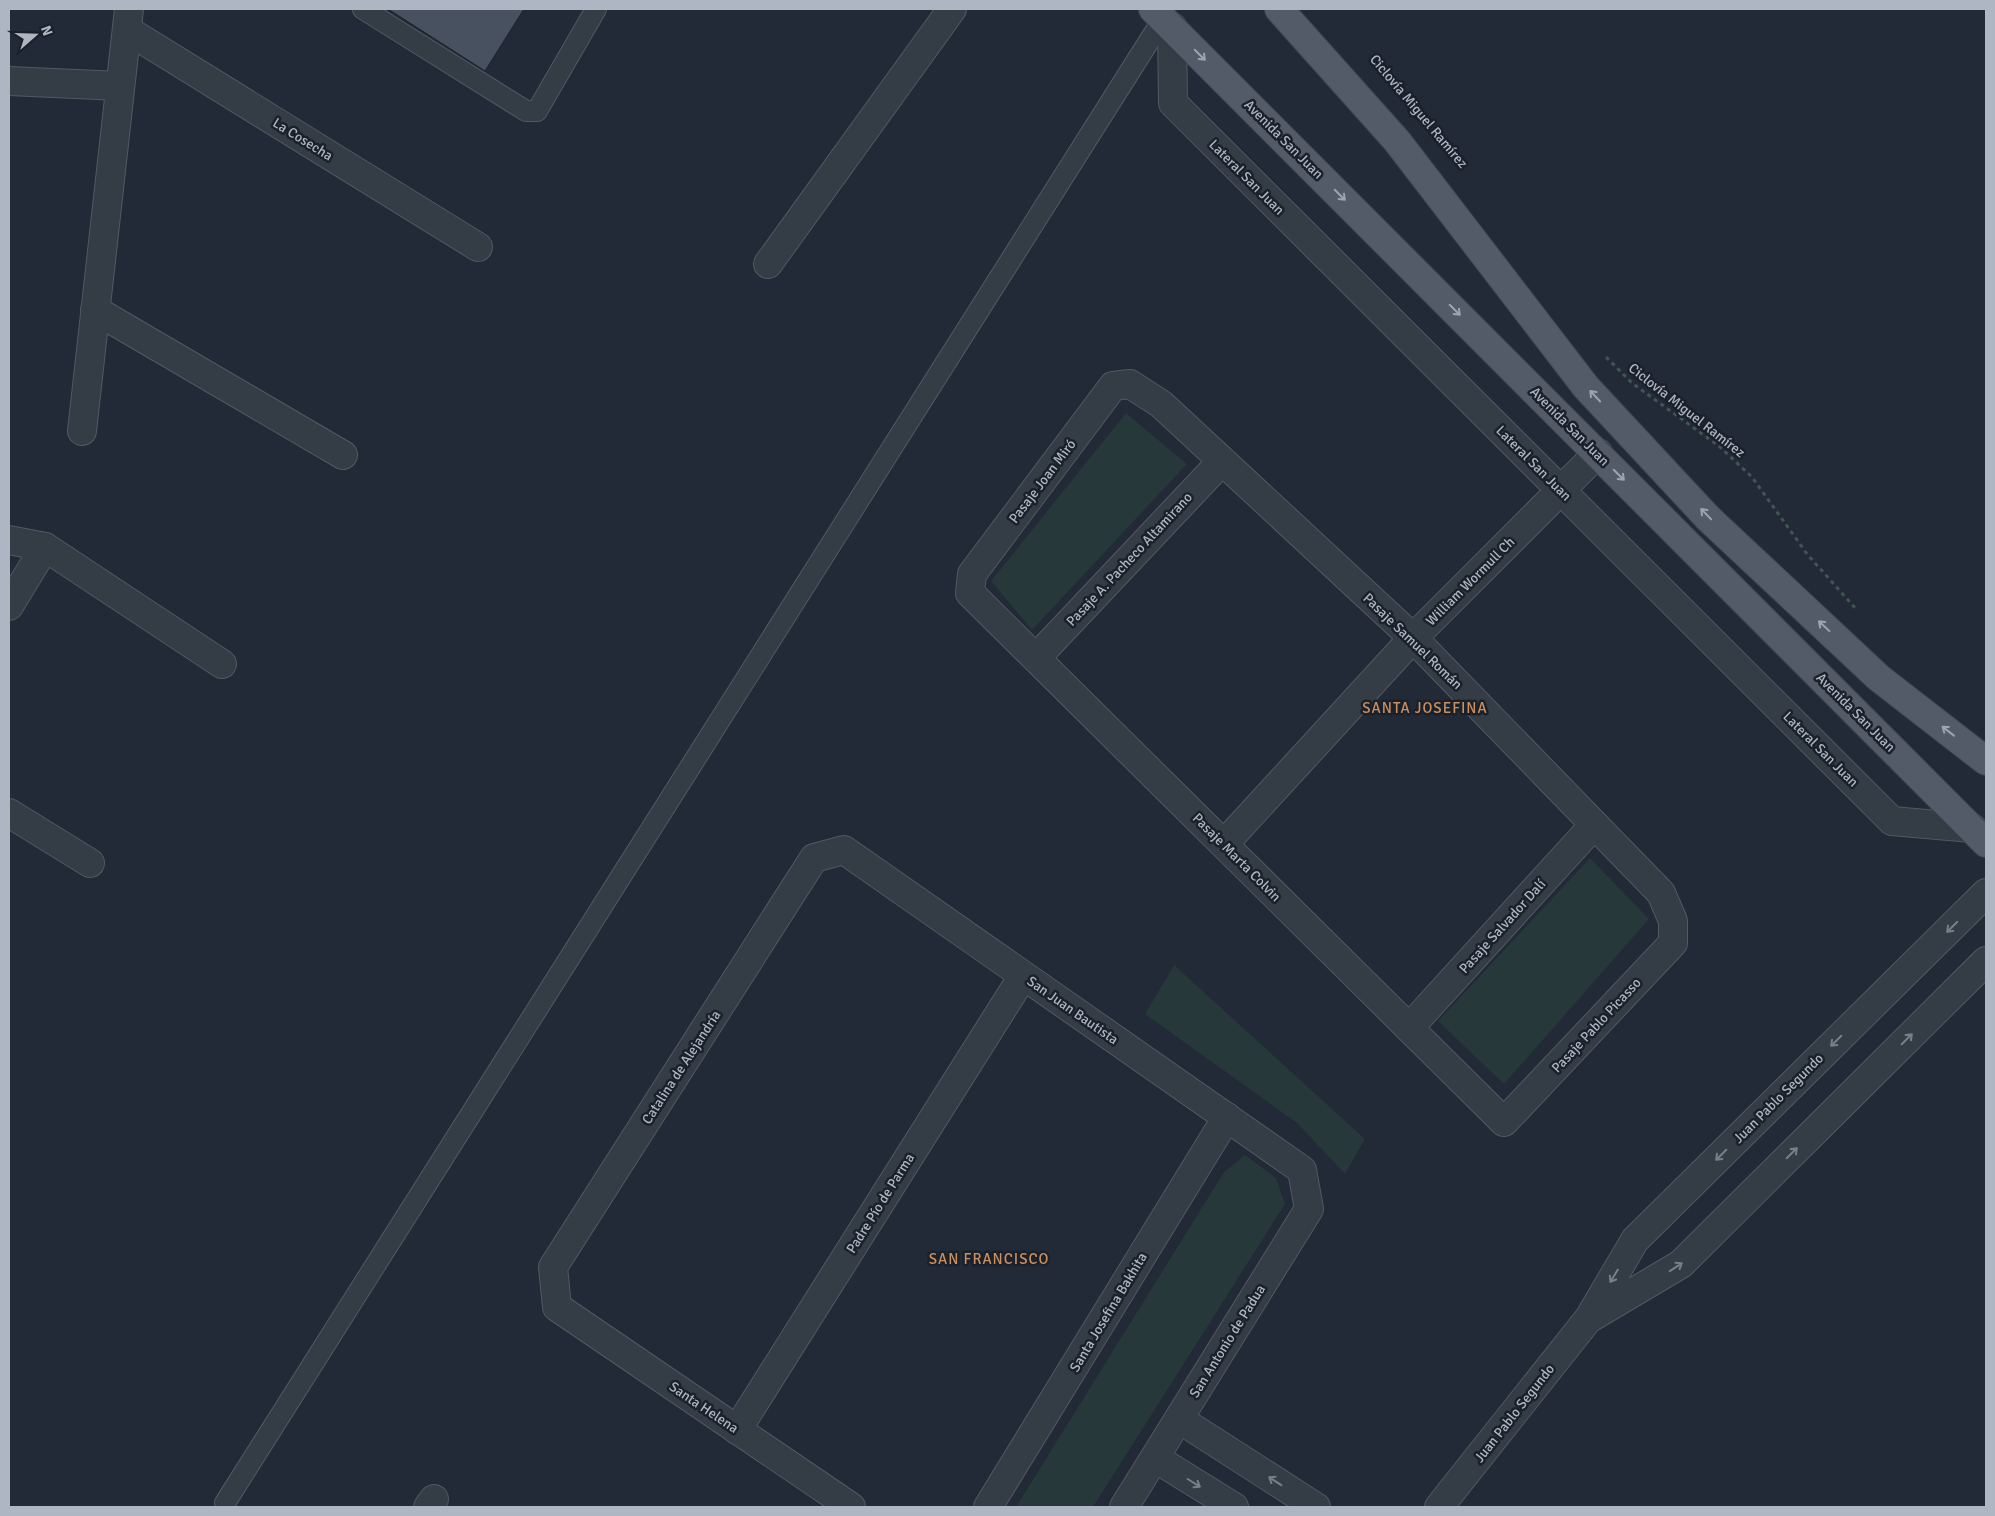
<svg xmlns="http://www.w3.org/2000/svg" width="1995" height="1516" viewBox="0 0 1995 1516" font-family="Signika,sans-serif">
  <style>
    .green { fill: #263839 }
    .building { fill: #475160; stroke: #1c232d }
    .lines { fill: none; stroke-linecap: round; stroke-linejoin: round }
    .service-casing { stroke: #525964; stroke-width: 22 }
    .minor-casing { stroke: #525964; stroke-width: 30 }
    .primary-casing { stroke: #3e4550; stroke-width: 30 }
    .path { stroke: #425456; stroke-width: 3; stroke-dasharray: 4 4; stroke-linecap: butt }
    .service { stroke: #343c46; stroke-width: 20 }
    .minor { stroke: #343c46; stroke-width: 28 }
    .primary { stroke: #525b67; stroke-width: 28 }
    .oneway { stroke: #9ca4b1 }
    .oneway2 { stroke: #787f8b }
    .labels { text-anchor: middle; stroke-width: 5; stroke-linejoin: round; paint-order: stroke }
    .street-label { font-size: 14px; fill: #afb6c3; stroke: #1a212b }
    .neighbourhood-label { font-size: 15px; letter-spacing: 1px; fill: #cc9060; stroke: #1a212b }
  </style>
  <rect width="100%" height="100%" fill="#212a36"/>
  <g class="green">
    <path d="M1126,413l61,51 -155,166 -41,-49z"/>
    <path d="M1590,858l59,61 -145,165 -66,-63z"/>
    <path d="M1174,965l191,174 -20,35 -48,-51 -152,-109z"/>
    <path d="M1245,1155l31,23 9,26 -192,303h-77l208,-335z"/>
  </g>
  <path class="building" d="M388,9h136l-39,62z"/>
  <g class="lines">
    <g class="service-casing">
      <g id="service">
        <path d="M363,9l163,102h11l59,-102"/>
        <path d="M225,1503l938,-1484"/>
      </g>
    </g>
    <g class="minor-casing">
      <g id="minor">
        <path d="M1172,27l1,76 719,718 80,7"/>
        <path d="M127,30l351,217"/>
        <path d="M9,81l111,5"/>
        <path d="M768,264l184,-255"/>
        <path d="M95,310l248,145"/>
        <path d="M1130,384l31,20 252,234 248,255 12,28v22l-169,179 -534,-529 2,-19 141,-188z"/>
        <path d="M82,431l47,-422"/>
        <path d="M9,540l36,7 177,117"/>
        <path d="M9,606l36,-59"/>
        <path d="M1036,658l186,-197"/>
        <path d="M9,813l81,50"/>
        <path d="M1224,844l189,-206 185,-185"/>
        <path d="M1409,1028l185,-203"/>
        <path d="M1590,1318l91,-54 305,-303"/>
        <path d="M1179,1419l137,88"/>
        <path d="M737,1430l286,-454"/>
        <path d="M1155,1458l79,49"/>
        <path d="M428,1507l6,-8"/>
        <path d="M851,1507l-294,-200 -4,-40 261,-409 30,-8 458,320 7,39 -185,298"/>
        <path d="M988,1507l239,-390"/>
        <path d="M1439,1507l150,-189 46,-78 351,-347"/>
      </g>
    </g>
    <g class="primary-casing">
      <g id="primary">
        <path d="M1153,9l833,834"/>
        <path d="M1279,9l118,132 189,246 122,131 171,160 107,83"/>
      </g>
    </g>
    <path class="path" d="M1606,357l26,26 88,64 32,30 55,77 50,56"/>
    <use href="#service" class="service"/>
    <use href="#minor" class="minor"/>
    <use href="#primary" class="primary"/>
  </g>
  <defs><path id="oneway-shaft" d="M-6 0H5M1.5-3L5.5 0L1.5 3" fill="none" stroke-width="1.6" stroke-linecap="round" stroke-linejoin="round" transform="scale(1.25)"/></defs>
  <g class="oneway">
    <use href="#oneway-shaft" transform="translate(1200 55) rotate(45)"/>
    <use href="#oneway-shaft" transform="translate(1340 195) rotate(45)"/>
    <use href="#oneway-shaft" transform="translate(1455 310) rotate(45)"/>
    <use href="#oneway-shaft" transform="translate(1595 396) rotate(-133)"/>
    <use href="#oneway-shaft" transform="translate(1619 475) rotate(45)"/>
    <use href="#oneway-shaft" transform="translate(1706 514) rotate(-134)"/>
    <use href="#oneway-shaft" transform="translate(1824 626) rotate(-137)"/>
    <use href="#oneway-shaft" transform="translate(1948 731) rotate(-142)"/>
  </g>
  <g class="oneway2">
    <use href="#oneway-shaft" transform="translate(1952 927) rotate(135)"/>
    <use href="#oneway-shaft" transform="translate(1907 1039) rotate(-45)"/>
    <use href="#oneway-shaft" transform="translate(1836 1041) rotate(135)"/>
    <use href="#oneway-shaft" transform="translate(1792 1153) rotate(-45)"/>
    <use href="#oneway-shaft" transform="translate(1721 1155) rotate(135)"/>
    <use href="#oneway-shaft" transform="translate(1676 1267) rotate(-33)"/>
    <use href="#oneway-shaft" transform="translate(1614 1276) rotate(121)"/>
    <use href="#oneway-shaft" transform="translate(1275 1481) rotate(-147)"/>
    <use href="#oneway-shaft" transform="translate(1194 1483) rotate(32)"/>
  </g>
  <g class="labels">
    <g class="street-label">
      <text transform="translate(1419 111) rotate(50)" y="5">Ciclovía Miguel Ramírez</text>
      <text transform="translate(303 139) rotate(32)" y="5">La Cosecha</text>
      <text transform="translate(1284 139) rotate(45)" y="5">Avenida San Juan</text>
      <text transform="translate(1247 177) rotate(45)" y="5">Lateral San Juan</text>
      <text transform="translate(1687 410) rotate(38)" y="5">Ciclovía Miguel Ramírez</text>
      <text transform="translate(1570 426) rotate(45)" y="5">Avenida San Juan</text>
      <text transform="translate(1534 463) rotate(45)" y="5">Lateral San Juan</text>
      <text transform="translate(1042 481) rotate(-53)" y="5">Pasaje Joan Miró</text>
      <text transform="translate(1129 559) rotate(-47)" y="5">Pasaje A. Pacheco Altamirano</text>
      <text transform="translate(1470 581) rotate(-45)" y="5">William Wormull Ch</text>
      <text transform="translate(1413 641) rotate(44)" y="5">Pasaje Samuel Román</text>
      <text transform="translate(1856 712) rotate(45)" y="5">Avenida San Juan</text>
      <text transform="translate(1821 749) rotate(45)" y="5">Lateral San Juan</text>
      <text transform="translate(1237 857) rotate(45)" y="5">Pasaje Marta Colvin</text>
      <text transform="translate(1502 926) rotate(-48)" y="5">Pasaje Salvador Dalí</text>
      <text transform="translate(1073 1010) rotate(35)" y="5">San Juan Bautista</text>
      <text transform="translate(1596 1025) rotate(-47)" y="5">Pasaje Pablo Picasso</text>
      <text transform="translate(681 1067) rotate(-57)" y="5">Catalina de Alejandría</text>
      <text transform="translate(1778 1098) rotate(-45)" y="5">Juan Pablo Segundo</text>
      <text transform="translate(880 1203) rotate(-58)" y="5">Padre Pío de Parma</text>
      <text transform="translate(1108 1312) rotate(-59)" y="5">Santa Josefina Bakhita</text>
      <text transform="translate(1227 1341) rotate(-58)" y="5">San Antonio de Padua</text>
      <text transform="translate(704 1407) rotate(34)" y="5">Santa Helena</text>
      <text transform="translate(1514 1413) rotate(-52)" y="5">Juan Pablo Segundo</text>
    </g>
    <g class="neighbourhood-label">
      <text x="1425" y="713">SANTA JOSEFINA</text>
      <text x="989" y="1264">SAN FRANCISCO</text>
    </g>
  </g>
  <rect width="1995" height="1516" fill="none" stroke="#afb6c3" stroke-width="20"/>
  <g transform="translate(35 35) rotate(70)" stroke="#1a212b" stroke-width="4" paint-order="stroke">
  <path d="M0-4L9 19L0 12L-9 19Z" fill="#afb6c3"/>
  <text y="-8" font-size="14" font-weight="bold" text-anchor="middle" fill="#afb6c3">N</text>
  </g>
</svg>
